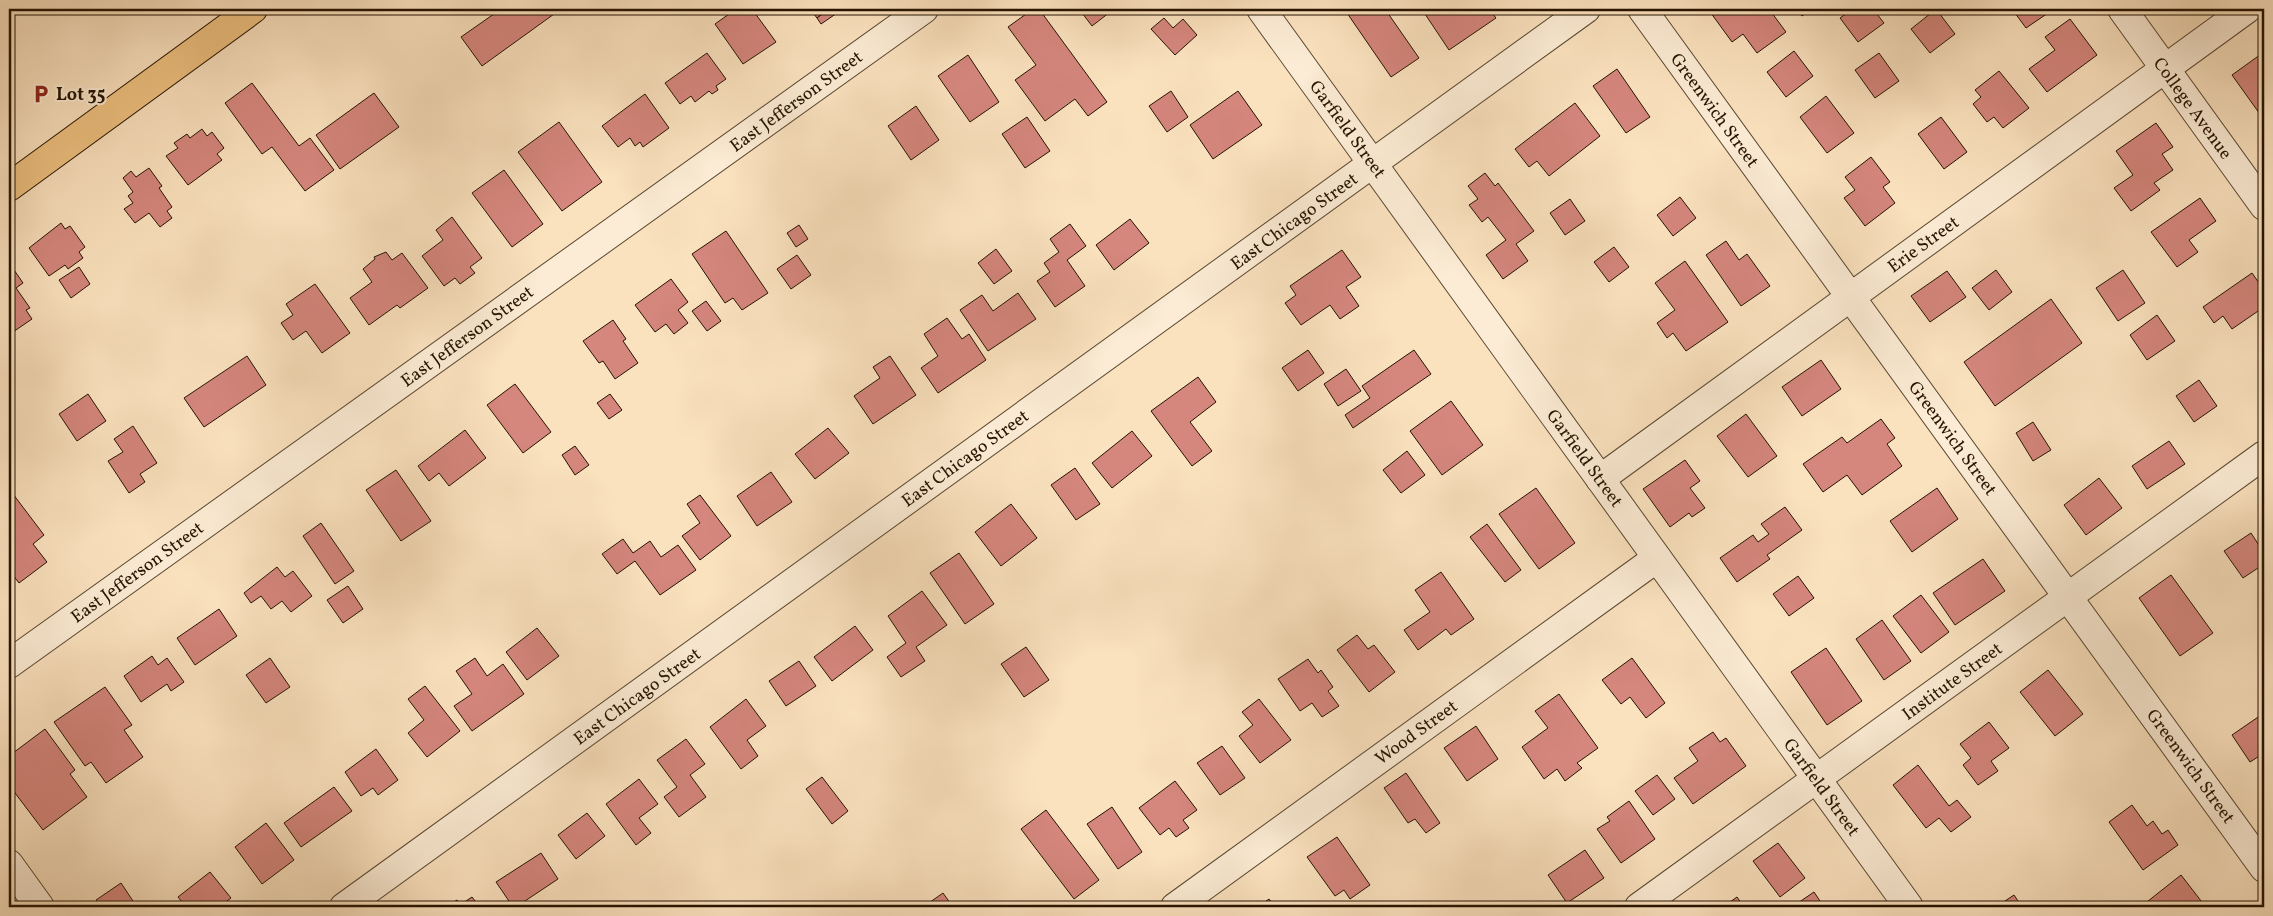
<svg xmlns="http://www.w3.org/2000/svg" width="2273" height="916" viewBox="0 0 2273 916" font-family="Vollkorn,serif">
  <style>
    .building { fill: #d5867d; stroke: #251300 }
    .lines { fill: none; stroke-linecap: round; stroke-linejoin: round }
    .minor-casing { stroke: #5a4730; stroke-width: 30 }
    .major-casing { stroke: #251300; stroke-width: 30 }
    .minor { stroke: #fcecd5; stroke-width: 28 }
    .major { stroke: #eec180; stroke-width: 28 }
    .labels { text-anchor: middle; stroke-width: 4; stroke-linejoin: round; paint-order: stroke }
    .poi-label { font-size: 18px; font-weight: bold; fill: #251300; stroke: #fcecd5; text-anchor: start }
    .street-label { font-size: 18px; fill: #251300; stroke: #fcecd5 }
  </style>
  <rect width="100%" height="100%" fill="#fbe2bf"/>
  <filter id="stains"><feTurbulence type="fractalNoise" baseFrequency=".004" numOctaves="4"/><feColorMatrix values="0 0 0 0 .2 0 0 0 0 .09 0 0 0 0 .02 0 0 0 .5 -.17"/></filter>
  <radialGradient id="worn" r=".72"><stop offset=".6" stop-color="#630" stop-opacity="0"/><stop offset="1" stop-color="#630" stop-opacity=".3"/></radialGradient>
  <g class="building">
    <path d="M501,9h60l-79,57 -21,-29z"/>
    <path d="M736,9h16l24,33 -33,22 -28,-40z"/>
    <path d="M810,9h19l-12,9z"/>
    <path d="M829,9h14l-22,15 -4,-6z"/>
    <path d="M1033,9h6l68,93 -19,14 -13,-17 -30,22 -30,-41 21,-15 -28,-38z"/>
    <path d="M1079,9h35l-22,17z"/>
    <path d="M1353,9h32l34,49 -28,19 -44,-64z"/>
    <path d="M1432,9h57l7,9 -47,32 -24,-36z"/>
    <path d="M1708,9h61l17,23 -29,21 -14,-19 -11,8z"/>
    <path d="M1796,9h16l-10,7z"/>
    <path d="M1853,9h20l11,14 -26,19 -18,-24z"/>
    <path d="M1894,9h12l-8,6z"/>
    <path d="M1936,9l19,25 -25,19 -19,-24z"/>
    <path d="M2012,9h42l-28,19z"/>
    <path d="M1164,18l9,10 10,-9 14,16 -22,20 -24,-26z"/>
    <path d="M2070,19l27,36 -50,37 -18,-23 26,-19 -10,-13z"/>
    <path d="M1794,51l19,25 -27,21 -19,-25z"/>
    <path d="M2264,52v63l-2,2 -30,-42z"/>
    <path d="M707,53l19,26 -10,7 2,4 -6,4 -3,-3 -14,11 -4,-6 -11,8 -15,-21z"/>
    <path d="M1879,53l20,28 -24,17 -20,-28z"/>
    <path d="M968,55l31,47 -29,20 -32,-46z"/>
    <path d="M1617,69l33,48 -24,16 -33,-47z"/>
    <path d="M1999,71l30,37 -26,20 -9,-11 -7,5 -14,-18 8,-7 -6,-7z"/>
    <path d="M252,83l47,63 11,-8 24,32 -29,21 -33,-44 -10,7 -37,-51z"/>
    <path d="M1171,91l17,26 -21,15 -18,-26z"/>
    <path d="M1238,91l24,34 -49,34 -23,-34z"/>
    <path d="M374,93l25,34 -59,42 -24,-34z"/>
    <path d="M645,94l24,34 -26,19 -3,-5 -5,4 -5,-8 -12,9 -16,-21z"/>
    <path d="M1826,96l28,37 -27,20 -27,-36z"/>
    <path d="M1575,103l25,33 -51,40 -12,-15 -8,6 -14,-18z"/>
    <path d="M916,106l23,34 -28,20 -23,-34z"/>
    <path d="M1027,117l23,34 -25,17 -23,-34z"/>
    <path d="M1941,117l26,35 -23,17 -26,-35z"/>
    <path d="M559,122l43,60 -40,29 -44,-59z"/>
    <path d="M2156,123l17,24 -11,7 11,16 -19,13 6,7 -29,21 -17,-23 19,-13 -17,-24z"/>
    <path d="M202,129l5,7 5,-4 12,16 -7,6 5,6 -34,25 -22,-29 12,-8 -4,-5 13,-9 3,4z"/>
    <path d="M1871,157l19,25 -7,5 12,16 -30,23 -21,-28 11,-8 -10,-13z"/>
    <path d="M149,168l13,18 -3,2 13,19 -5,4 5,7 -12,9 -11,-14 -14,10 -11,-14 9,-6 -5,-7 5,-4 -10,-14 8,-7 5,6z"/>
    <path d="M504,170l39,54 -31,23 -40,-54z"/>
    <path d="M1485,173l10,13 3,-3 36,48 -18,13 12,17 -25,18 -17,-24 20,-15 -18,-23 -6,5 -13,-17 9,-6 -10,-13z"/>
    <path d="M1680,197l16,21 -23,18 -16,-21z"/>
    <path d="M2200,198l16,23 -27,19 9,12 -21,15 -26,-35z"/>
    <path d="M1570,199l15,22 -20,14 -15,-22z"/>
    <path d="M452,217l30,41 -12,9 5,6 -15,11 -5,-6 -11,8 -22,-30 21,-16 -7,-10z"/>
    <path d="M1130,219l19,24 -35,27 -18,-25z"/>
    <path d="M61,223l4,6 5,-3 15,21 -6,5 4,6 -15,11 -3,-4 -16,11 -20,-28z"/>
    <path d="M1070,224l16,22 -19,14 18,26 -30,21 -18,-26 13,-9 -6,-9 15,-11 -9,-13z"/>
    <path d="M799,225l9,14 -12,8 -9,-14z"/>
    <path d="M726,231l42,62 -26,17 -9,-12 -8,5 -33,-49z"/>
    <path d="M1726,241l13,19 8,-6 23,32 -29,20 -35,-51z"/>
    <path d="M1614,247l15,20 -20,15 -15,-20z"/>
    <path d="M996,249l16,22 -18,13 -16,-21z"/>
    <path d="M1342,250l19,27 -15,10 13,19 -19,13 -10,-14 -29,20 -16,-22 11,-8 -6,-9z"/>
    <path d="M386,252l6,8 10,-7 26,35 -28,20 -3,-3 -28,20 -19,-27 22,-16 -9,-13 12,-10 -1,-2z"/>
    <path d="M797,255l14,20 -20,14 -14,-20z"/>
    <path d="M1685,261l43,61 -42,29 -13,-18 -6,5 -10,-15 18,-13 -20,-27z"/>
    <path d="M12,267l11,16 -7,5 14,20 -4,2 6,9 -19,13 -4,-6v-56z"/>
    <path d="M79,267l11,17 -19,14 -12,-18z"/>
    <path d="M1996,270l16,22 -23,18 -17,-22z"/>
    <path d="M2123,270l22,33 -27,18 -22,-33z"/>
    <path d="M1947,271l19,26 -36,25 -19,-26z"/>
    <path d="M2252,273l12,17v17l-32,22 -9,-13 -9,7 -11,-16z"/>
    <path d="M671,279l17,23 -10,8 10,13 -14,11 -8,-10 -11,8 -20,-27z"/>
    <path d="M315,284l35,49 -28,20 -16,-22 -13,9 -12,-17 12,-8 -7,-11z"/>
    <path d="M1018,293l18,26 -48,32 -28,-41 22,-15 11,16z"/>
    <path d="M2051,299l31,44 -87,63 -31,-44z"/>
    <path d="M706,301l15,20 -14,10 -15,-20z"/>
    <path d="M2157,315l18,26 -28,19 -17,-25z"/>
    <path d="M947,318l15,21 7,-5 17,26 -48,33 -17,-25 17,-12 -14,-22z"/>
    <path d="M613,320l13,19 -3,2 15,22 -23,16 -12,-18 -4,2 -16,-22z"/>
    <path d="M1308,350l16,23 -26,18 -16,-23z"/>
    <path d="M1414,350l17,24 -78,54 -8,-13 25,-17 -8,-12z"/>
    <path d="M247,356l19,29 -62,42 -20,-29z"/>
    <path d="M890,356l26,39 -43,29 -19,-28 26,-18 -7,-11z"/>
    <path d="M1821,360l20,29 -39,27 -20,-29z"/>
    <path d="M1346,369l15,22 -23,15 -14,-22z"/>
    <path d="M1198,377l18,25 -26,20 22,29 -20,15 -41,-55z"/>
    <path d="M2199,380l18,26 -23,16 -18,-26z"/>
    <path d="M515,384l36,48 -28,21 -36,-48z"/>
    <path d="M88,394l18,27 -29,20 -18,-27z"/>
    <path d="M610,394l12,16 -13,9 -12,-16z"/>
    <path d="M1451,401l32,44 -41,30 -32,-44z"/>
    <path d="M1746,414l31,42 -29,21 -31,-41z"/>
    <path d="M1881,419l14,19 -8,6 15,22 -40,29 -15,-20 -24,17 -20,-28 39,-27 5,6z"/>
    <path d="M2033,422l18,28 -18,11 -17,-28z"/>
    <path d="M133,426l24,37 -17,11 5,8 -16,11 -21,-32 15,-9 -9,-13z"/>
    <path d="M828,428l21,25 -34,26 -20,-25z"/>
    <path d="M465,430l21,28 -37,28 -10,-13 -10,8 -11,-15z"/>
    <path d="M1132,431l20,25 -40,32 -20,-25z"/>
    <path d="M2169,441l16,23 -38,25 -15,-23z"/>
    <path d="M575,446l14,19 -14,10 -13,-20z"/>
    <path d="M1407,451l18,24 -24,18 -18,-23z"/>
    <path d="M1685,460l15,21 -10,7 15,20 -13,9 -3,-4 -19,14 -27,-38z"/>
    <path d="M1075,468l25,36 -24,16 -25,-35z"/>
    <path d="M396,470l35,51 -30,20 -35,-51z"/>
    <path d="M771,472l21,30 -35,24 -20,-30z"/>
    <path d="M2099,478l23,30 -36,27 -22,-30z"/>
    <path d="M1536,488l39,55 -36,26 -40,-55z"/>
    <path d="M1937,488l21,31 -46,33 -22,-31z"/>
    <path d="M13,494l31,41 -11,9 14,18 -28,21 -10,-13v-72z"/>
    <path d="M700,495l31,41 -31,24 -18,-24 18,-13 -13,-19z"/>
    <path d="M1011,504l26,34 -36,28 -26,-34z"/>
    <path d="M1785,507l17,23 -35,25 3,4 -33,23 -17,-24 33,-23 5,7 11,-8 -8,-10z"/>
    <path d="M321,523l33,48 -19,13 -32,-48z"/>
    <path d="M1487,524l34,46 -16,12 -35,-45z"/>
    <path d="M2251,533l13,20v11l-21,14 -19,-27z"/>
    <path d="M623,539l10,14 17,-12 11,16 17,-12 18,25 -36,25 -25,-34 -18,13 -15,-20z"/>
    <path d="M959,553l35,51 -29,20 -35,-51z"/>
    <path d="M1983,559l22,32 -50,34 -22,-32z"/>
    <path d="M277,567l8,10 8,-6 19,25 -21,16 -9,-11 -11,8 -10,-13 -10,7 -7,-10z"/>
    <path d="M1441,572l33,47 -23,16 -5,-6 -28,21 -14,-20 26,-18 -15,-22z"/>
    <path d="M2171,575l42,58 -33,23 -41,-58z"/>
    <path d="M1798,576l16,22 -25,18 -16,-22z"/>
    <path d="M348,586l15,23 -20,14 -16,-23z"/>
    <path d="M922,591l25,34 -31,22 9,14 -24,16 -14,-20 19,-14 -18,-27z"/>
    <path d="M1921,595l28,37 -28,21 -28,-37z"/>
    <path d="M219,609l18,27 -42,29 -18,-27z"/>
    <path d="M1882,620l29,41 -27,19 -28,-41z"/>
    <path d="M855,626l18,24 -41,31 -18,-24z"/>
    <path d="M537,628l22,28 -32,24 -21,-28z"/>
    <path d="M1357,635l11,14 6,-4 21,27 -26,20 -32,-42z"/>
    <path d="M1026,647l23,33 -25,17 -23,-33z"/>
    <path d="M1826,648l36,53 -35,24 -36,-53z"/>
    <path d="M152,656l6,9 9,-7 17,24 -13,9 -4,-7 -26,18 -17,-26z"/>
    <path d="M270,658l20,29 -24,16 -20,-28z"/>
    <path d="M475,658l12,18 16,-12 21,30 -52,37 -18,-25 18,-12 -16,-23z"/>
    <path d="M1632,658l33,45 -19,15 -16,-21 -9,7 -19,-24z"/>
    <path d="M1308,659l10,14 3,-3 12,17 -5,4 11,15 -17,11 -10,-14 -12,8 -22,-32z"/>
    <path d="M799,661l17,25 -30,20 -17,-25z"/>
    <path d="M2048,670l35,44 -28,22 -35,-44z"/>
    <path d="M425,686l35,45 -33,26 -19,-24 16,-13 -16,-21z"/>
    <path d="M105,687l27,38 -8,5 19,27 -37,26 -15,-21 -6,4 -31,-44z"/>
    <path d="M1559,694l39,54 -21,15 5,5 -17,13 -8,-12 -13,10 -22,-32 26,-19 -13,-17z"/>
    <path d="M746,699l20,27 -19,14 11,16 -17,13 -31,-42z"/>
    <path d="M1259,699l32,41 -31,23 -21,-27 14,-11 -11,-13z"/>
    <path d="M2264,713v40l-14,9 -18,-27z"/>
    <path d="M1989,722l20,26 -18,13 7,10 -20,14 -15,-20 8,-7 -11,-14z"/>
    <path d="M1476,726l22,33 -31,22 -23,-33z"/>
    <path d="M45,729l30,41 -5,4 17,23 -44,33 -34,-45v-29z"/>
    <path d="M1713,732l7,10 6,-4 20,28 -53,38 -19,-26 24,-17 -9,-13z"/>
    <path d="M686,739l19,25 -15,11 16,22 -27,20 -15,-20 13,-10 -20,-27z"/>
    <path d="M1222,746l23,32 -25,17 -23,-32z"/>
    <path d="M376,749l22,31 -20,15 -5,-7 -12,8 -16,-24z"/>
    <path d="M1918,765l31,41 8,-6 14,17 -20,15 -12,-14 -13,10 -33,-43z"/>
    <path d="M1406,773l34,50 -14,10 -11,-14 -7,4 -24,-35z"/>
    <path d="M1657,775l18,24 -22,16 -18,-24z"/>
    <path d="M822,777l26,34 -16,13 -26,-35z"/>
    <path d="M639,779l19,25 -19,14 12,15 -15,12 -30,-41z"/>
    <path d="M1175,781l22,29 -14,10 6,8 -13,9 -7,-9 -9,7 -21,-27z"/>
    <path d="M334,787l18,24 -51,36 -17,-24z"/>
    <path d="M1629,801l26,38 -34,24 -24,-34 13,-8 -3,-4z"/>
    <path d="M2132,805l15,21 6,-5 9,13 6,-4 10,15 -35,25 -34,-48z"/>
    <path d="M1112,807l30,45 -24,17 -31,-45z"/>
    <path d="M1046,810l53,70 -25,19 -53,-70z"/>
    <path d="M587,813l18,23 -29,23 -18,-24z"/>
    <path d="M266,823l28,37 -32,24 -27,-37z"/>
    <path d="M1337,837l33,48 -20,14 -6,-9 -9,6 -28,-39z"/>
    <path d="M1778,843l27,35 -25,19 -27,-36z"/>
    <path d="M1585,850l19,28 -37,25 -19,-28z"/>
    <path d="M541,853l17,26 -42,28h-3l-17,-25z"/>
    <path d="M210,872l21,26 -12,9h-33l-8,-10z"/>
    <path d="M2181,875l24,31 -60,1 -2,-2z"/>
    <path d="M121,883l16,24h-36l-5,-7z"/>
    <path d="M1814,892l10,15h-32z"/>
    <path d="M943,893l10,14h-30z"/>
    <path d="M2014,895l8,12h-26z"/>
    <path d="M472,897l8,10h-34l11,-7 3,5z"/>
    <path d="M1737,897l7,10h-21z"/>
    <path d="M1269,899l6,8h-17z"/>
    <path d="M1520,902l4,5h-11z"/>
  </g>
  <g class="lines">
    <g class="minor-casing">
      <g id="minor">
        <path d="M1261,9l648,898"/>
        <path d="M1642,9l622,859"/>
        <path d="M2122,9l142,197"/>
        <path d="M1600,479l647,-470"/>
        <path d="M9,664l915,-655"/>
        <path d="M9,864l31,43"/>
        <path d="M344,907l1242,-898"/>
        <path d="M1175,907l482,-349"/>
        <path d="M1639,907l625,-452"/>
      </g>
    </g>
    <g class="major-casing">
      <path id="major" d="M9,187l244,-178"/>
    </g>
    <use href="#minor" class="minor"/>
    <use href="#major" class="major"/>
  </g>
  <defs>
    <g id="parking-bare" transform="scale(1.5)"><path d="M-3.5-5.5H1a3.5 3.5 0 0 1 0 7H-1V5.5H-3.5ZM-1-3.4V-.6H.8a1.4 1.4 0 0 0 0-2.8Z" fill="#8f2418" stroke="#fcecd5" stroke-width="2.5" paint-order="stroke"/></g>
  </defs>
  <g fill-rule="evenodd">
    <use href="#parking-bare" x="41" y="94"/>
  </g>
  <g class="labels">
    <g class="poi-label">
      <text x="56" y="100">Lot 35</text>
    </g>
    <g class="street-label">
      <text transform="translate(796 101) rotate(-36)" y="6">East Jefferson Street</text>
      <text transform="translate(2193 108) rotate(54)" y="6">College Avenue</text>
      <text transform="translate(1715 110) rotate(54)" y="6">Greenwich Street</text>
      <text transform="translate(1348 129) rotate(54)" y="6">Garfield Street</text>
      <text transform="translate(1294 221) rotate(-36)" y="6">East Chicago Street</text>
      <text transform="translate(1923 244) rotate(-36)" y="6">Erie Street</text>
      <text transform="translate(467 336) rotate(-36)" y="6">East Jefferson Street</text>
      <text transform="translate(1953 438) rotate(54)" y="6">Greenwich Street</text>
      <text transform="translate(965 458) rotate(-36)" y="6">East Chicago Street</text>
      <text transform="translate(1585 458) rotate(54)" y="6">Garfield Street</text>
      <text transform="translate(137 572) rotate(-36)" y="6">East Jefferson Street</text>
      <text transform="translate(1952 681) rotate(-36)" y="6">Institute Street</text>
      <text transform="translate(637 696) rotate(-36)" y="6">East Chicago Street</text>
      <text transform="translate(1416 732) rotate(-36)" y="6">Wood Street</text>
      <text transform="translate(2191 766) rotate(54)" y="6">Greenwich Street</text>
      <text transform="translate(1822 787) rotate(54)" y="6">Garfield Street</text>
    </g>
  </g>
  <rect width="2273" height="916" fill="none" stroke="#fbe2bf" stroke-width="30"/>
  <rect x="10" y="10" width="2253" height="896" fill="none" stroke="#251300" stroke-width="2.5"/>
  <rect x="15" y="15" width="2243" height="886" fill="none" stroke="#251300"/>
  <rect width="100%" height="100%" filter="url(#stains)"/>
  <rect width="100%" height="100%" fill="url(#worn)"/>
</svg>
